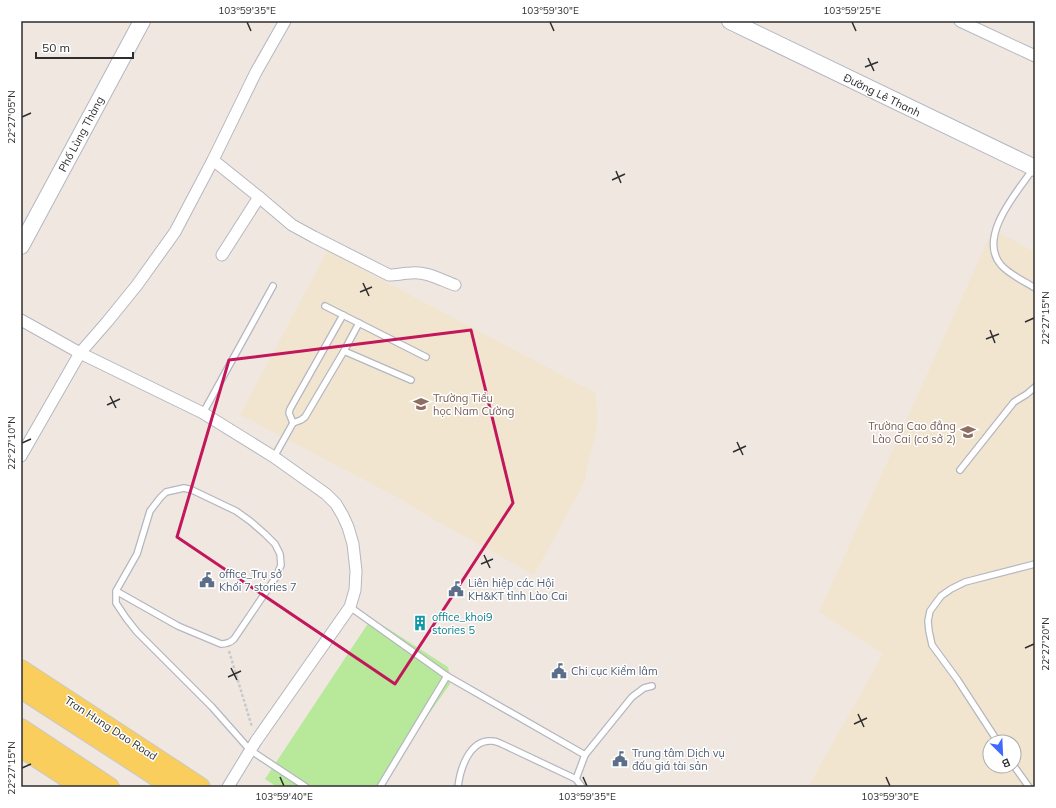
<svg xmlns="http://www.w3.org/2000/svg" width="1056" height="808" viewBox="0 0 1056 808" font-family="Mulish,sans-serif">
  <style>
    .education { fill: #f1e5cf; fill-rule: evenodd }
    .green { fill: #b8e89a }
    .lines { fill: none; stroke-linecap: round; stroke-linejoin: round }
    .lane-casing { stroke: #b4b7c2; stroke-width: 8 }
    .street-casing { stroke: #b4b7c2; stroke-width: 13 }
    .secondary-casing { stroke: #b4b7c2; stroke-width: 18 }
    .primary-casing { stroke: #c9c9c9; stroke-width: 20 }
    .path { stroke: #c9c9c9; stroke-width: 2.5; stroke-dasharray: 3 2; stroke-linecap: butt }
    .lane { stroke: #fff; stroke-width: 5.5 }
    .street { stroke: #fff; stroke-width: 11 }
    .secondary { stroke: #fff; stroke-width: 16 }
    .primary { stroke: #f9ce5c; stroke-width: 18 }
    .marked { fill: none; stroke: #c2185b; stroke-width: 3; stroke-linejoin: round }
    .ticks { fill: none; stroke: #2e2e2e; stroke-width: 1.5 }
    .labels { text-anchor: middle; stroke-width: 3; stroke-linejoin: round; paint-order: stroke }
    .street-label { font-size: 11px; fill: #2e2e2e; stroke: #fff }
    .education-label { font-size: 11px; fill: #785e54; stroke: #fff; text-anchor: start }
    .service-label { font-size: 11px; fill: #4e5e75; stroke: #fff; text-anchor: start }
    .culture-label { font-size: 11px; fill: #0d838f; stroke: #fff; text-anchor: start }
    .neatline { fill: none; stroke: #2e2e2e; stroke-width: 1.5 }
    .ticks-label { font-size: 10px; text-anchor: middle; fill: #2e2e2e }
  </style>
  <rect width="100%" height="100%" fill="#f0e8e0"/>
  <g class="education">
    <path d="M993,229l42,23v535h-227l75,-133 -64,-42zM990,742h24v24h-24z"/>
    <path d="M327,251l269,142 1,33 -13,57 -50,92 -101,-56 -38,-23 -155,-81z"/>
  </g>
  <path class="green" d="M375,623l12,5 61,39 1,4 1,13 -73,103h-100l-12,-8 102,-154z"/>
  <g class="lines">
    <g class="lane-casing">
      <g id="lane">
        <path d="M1033,169c-16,23 -56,68 -32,96 9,10 23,16 34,23"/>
        <path d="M325,306l101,51"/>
        <path d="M344,351l67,29"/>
        <path d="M203,413l70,-127"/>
        <path d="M293,423l-4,-10 1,-4 53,-94"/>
        <path d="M274,457l19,-34 8,-3 4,-3 39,-66 15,-28"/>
        <path d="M960,470l54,-68 13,-8 8,-7"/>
        <path d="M116,591l62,35 43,18c6,0 9,-1 13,-5l42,-62 5,-12 -1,-11 -5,-10 -10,-10 -15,-13 -14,-10 -44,-21 -8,-2 -18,4 -6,6 -10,13 -13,43 -21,37v12l10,15 11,14 75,75 38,43 56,37"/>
        <path d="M350,607l97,69 138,79"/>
        <path d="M998,742l-41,-63 -25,-34 -3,-14 -1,-10 2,-10 11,-15 10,-7 14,-7 70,-18"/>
        <path d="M1014,766l15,21"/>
        <path d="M380,787l67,-111"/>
        <path d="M458,787c2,-17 11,-48 34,-46 4,0 8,2 12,4l72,34"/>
        <path d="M582,787l-6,-8 9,-24 47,-58 12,-9 8,-2"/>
      </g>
    </g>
    <g class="street-casing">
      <g id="street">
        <path d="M960,21l75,35"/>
        <path d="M213,160l46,37 33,28 22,12 75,38c8,0 15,-2 22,-2 15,-2 30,7 44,12"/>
        <path d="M222,255l37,-58"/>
        <path d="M21,320l59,33 123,60 71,44 52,37 10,10 7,12 5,11 5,17 3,27 -1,19 -5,17 -94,134 -28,46"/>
        <path d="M21,456l59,-103 27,-31 30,-37 38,-53 38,-72 43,-88 29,-51"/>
      </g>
    </g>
    <g class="secondary-casing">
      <g id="secondary">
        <path d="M730,21l305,147"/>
        <path d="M21,246l121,-225"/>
      </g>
    </g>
    <g class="primary-casing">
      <g id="primary">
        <path d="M21,669l180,118"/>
        <path d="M21,689l151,98"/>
        <path d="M21,728l89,59"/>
        <path d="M21,748l60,39"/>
      </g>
    </g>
    <path class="path" d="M229,651l23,76"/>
    <use href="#lane" class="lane"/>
    <use href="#street" class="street"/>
    <use href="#secondary" class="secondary"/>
    <use href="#primary" class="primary"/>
  </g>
  <path class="marked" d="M471,330l42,173 -118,181 -218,-147 52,-177z"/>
  <path class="ticks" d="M247,22l4,9M550,22l4,9M852,22l4,9M868,58l6,13M865,67l13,-5M22,117l9,-4M616,171l5,12M612,180l13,-6M363,283l6,13M360,292l12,-5M1025,322l9,-4M990,330l5,13M986,339l13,-5M110,396l6,12M107,405l13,-6M737,442l6,13M22,443l9,-4M733,452l13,-6M484,555l6,13M481,564l12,-5M1025,648l9,-4M231,668l6,12M228,677l13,-6M858,714l6,13M854,724l13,-6M22,768l9,-4M280,777l4,9M583,777l4,9M886,777l4,9"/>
  <defs>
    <g id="school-bare" transform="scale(1.2)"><path d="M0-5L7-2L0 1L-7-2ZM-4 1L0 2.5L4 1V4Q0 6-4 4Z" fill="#8d6e63" stroke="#fff" stroke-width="2.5" paint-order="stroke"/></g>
    <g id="university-bare" transform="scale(1.2)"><path d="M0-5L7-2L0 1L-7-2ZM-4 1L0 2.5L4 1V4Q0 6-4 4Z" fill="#8d6e63" stroke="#fff" stroke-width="2.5" paint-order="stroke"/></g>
    <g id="civic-bare" transform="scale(1.2)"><path d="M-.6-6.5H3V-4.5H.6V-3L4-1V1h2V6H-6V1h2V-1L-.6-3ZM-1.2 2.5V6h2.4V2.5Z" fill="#5c6f8a" stroke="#fff" stroke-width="2.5" paint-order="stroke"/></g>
    <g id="building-bare" transform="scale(1.2)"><path d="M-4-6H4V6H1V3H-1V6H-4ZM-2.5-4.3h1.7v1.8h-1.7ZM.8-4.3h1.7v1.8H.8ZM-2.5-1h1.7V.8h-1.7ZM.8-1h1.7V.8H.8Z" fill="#0f9aa8" stroke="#fff" stroke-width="2.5" paint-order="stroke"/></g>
  </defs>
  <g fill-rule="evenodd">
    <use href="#school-bare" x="421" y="404"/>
    <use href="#university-bare" x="968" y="432"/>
    <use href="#civic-bare" x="207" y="580"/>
    <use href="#civic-bare" x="456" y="589"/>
    <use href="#building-bare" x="420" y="623"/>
    <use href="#civic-bare" x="559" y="671"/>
    <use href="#civic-bare" x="620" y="759"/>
  </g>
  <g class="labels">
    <g class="street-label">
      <text transform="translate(882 95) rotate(26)" y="4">Đường Lê Thanh</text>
      <text transform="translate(81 134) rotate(-62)" y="4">Phố Lùng Thàng</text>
      <text transform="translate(111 728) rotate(33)" y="4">Tran Hung Dao Road</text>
    </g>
    <g class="education-label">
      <text x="433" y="402">Trường Tiểu<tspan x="433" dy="13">học Nam Cường</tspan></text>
      <text x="956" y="430" text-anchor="end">Trường Cao đẳng<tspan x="956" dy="13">Lào Cai (cơ sở 2)</tspan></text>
    </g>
    <g class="service-label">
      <text x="219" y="578">office_Trụ sở<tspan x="219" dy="13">Khối 7 stories 7</tspan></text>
      <text x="468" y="587">Liên hiệp các Hội<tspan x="468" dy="13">KH&amp;KT tỉnh Lào Cai</tspan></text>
      <text x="571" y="675">Chi cục Kiểm lâm</text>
      <text x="632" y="757">Trung tâm Dịch vụ<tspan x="632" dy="13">đấu giá tài sản</tspan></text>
    </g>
    <g class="culture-label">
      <text x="432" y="621">office_khoi9<tspan x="432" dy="13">stories 5</tspan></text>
    </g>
  </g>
  <rect width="1056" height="808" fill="none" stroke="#ffffff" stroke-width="44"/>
  <g transform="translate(1002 754) rotate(156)"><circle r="19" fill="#ffffff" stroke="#ababab"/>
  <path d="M0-3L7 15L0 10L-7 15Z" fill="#3e6aff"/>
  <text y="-6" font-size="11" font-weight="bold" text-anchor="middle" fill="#2e2e2e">B</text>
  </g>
  <path d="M36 52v6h97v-6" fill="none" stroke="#2e2e2e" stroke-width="2"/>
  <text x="42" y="52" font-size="12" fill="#2e2e2e" stroke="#ffffff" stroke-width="3" paint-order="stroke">50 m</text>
  <rect x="22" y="22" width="1012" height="764" class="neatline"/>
  <g class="ticks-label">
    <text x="247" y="14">103°59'35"E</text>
    <text x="550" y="14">103°59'30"E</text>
    <text x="852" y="14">103°59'25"E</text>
    <text transform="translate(11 117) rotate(-90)" y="4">22°27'05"N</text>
    <text transform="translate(1045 318) rotate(-90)" y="4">22°27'15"N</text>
    <text transform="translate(11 443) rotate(-90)" y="4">22°27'10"N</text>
    <text transform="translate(1045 644) rotate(-90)" y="4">22°27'20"N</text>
    <text transform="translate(11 768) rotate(-90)" y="4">22°27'15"N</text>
    <text x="284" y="800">103°59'40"E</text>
    <text x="587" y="800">103°59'35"E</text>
    <text x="890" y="800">103°59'30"E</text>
  </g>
</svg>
